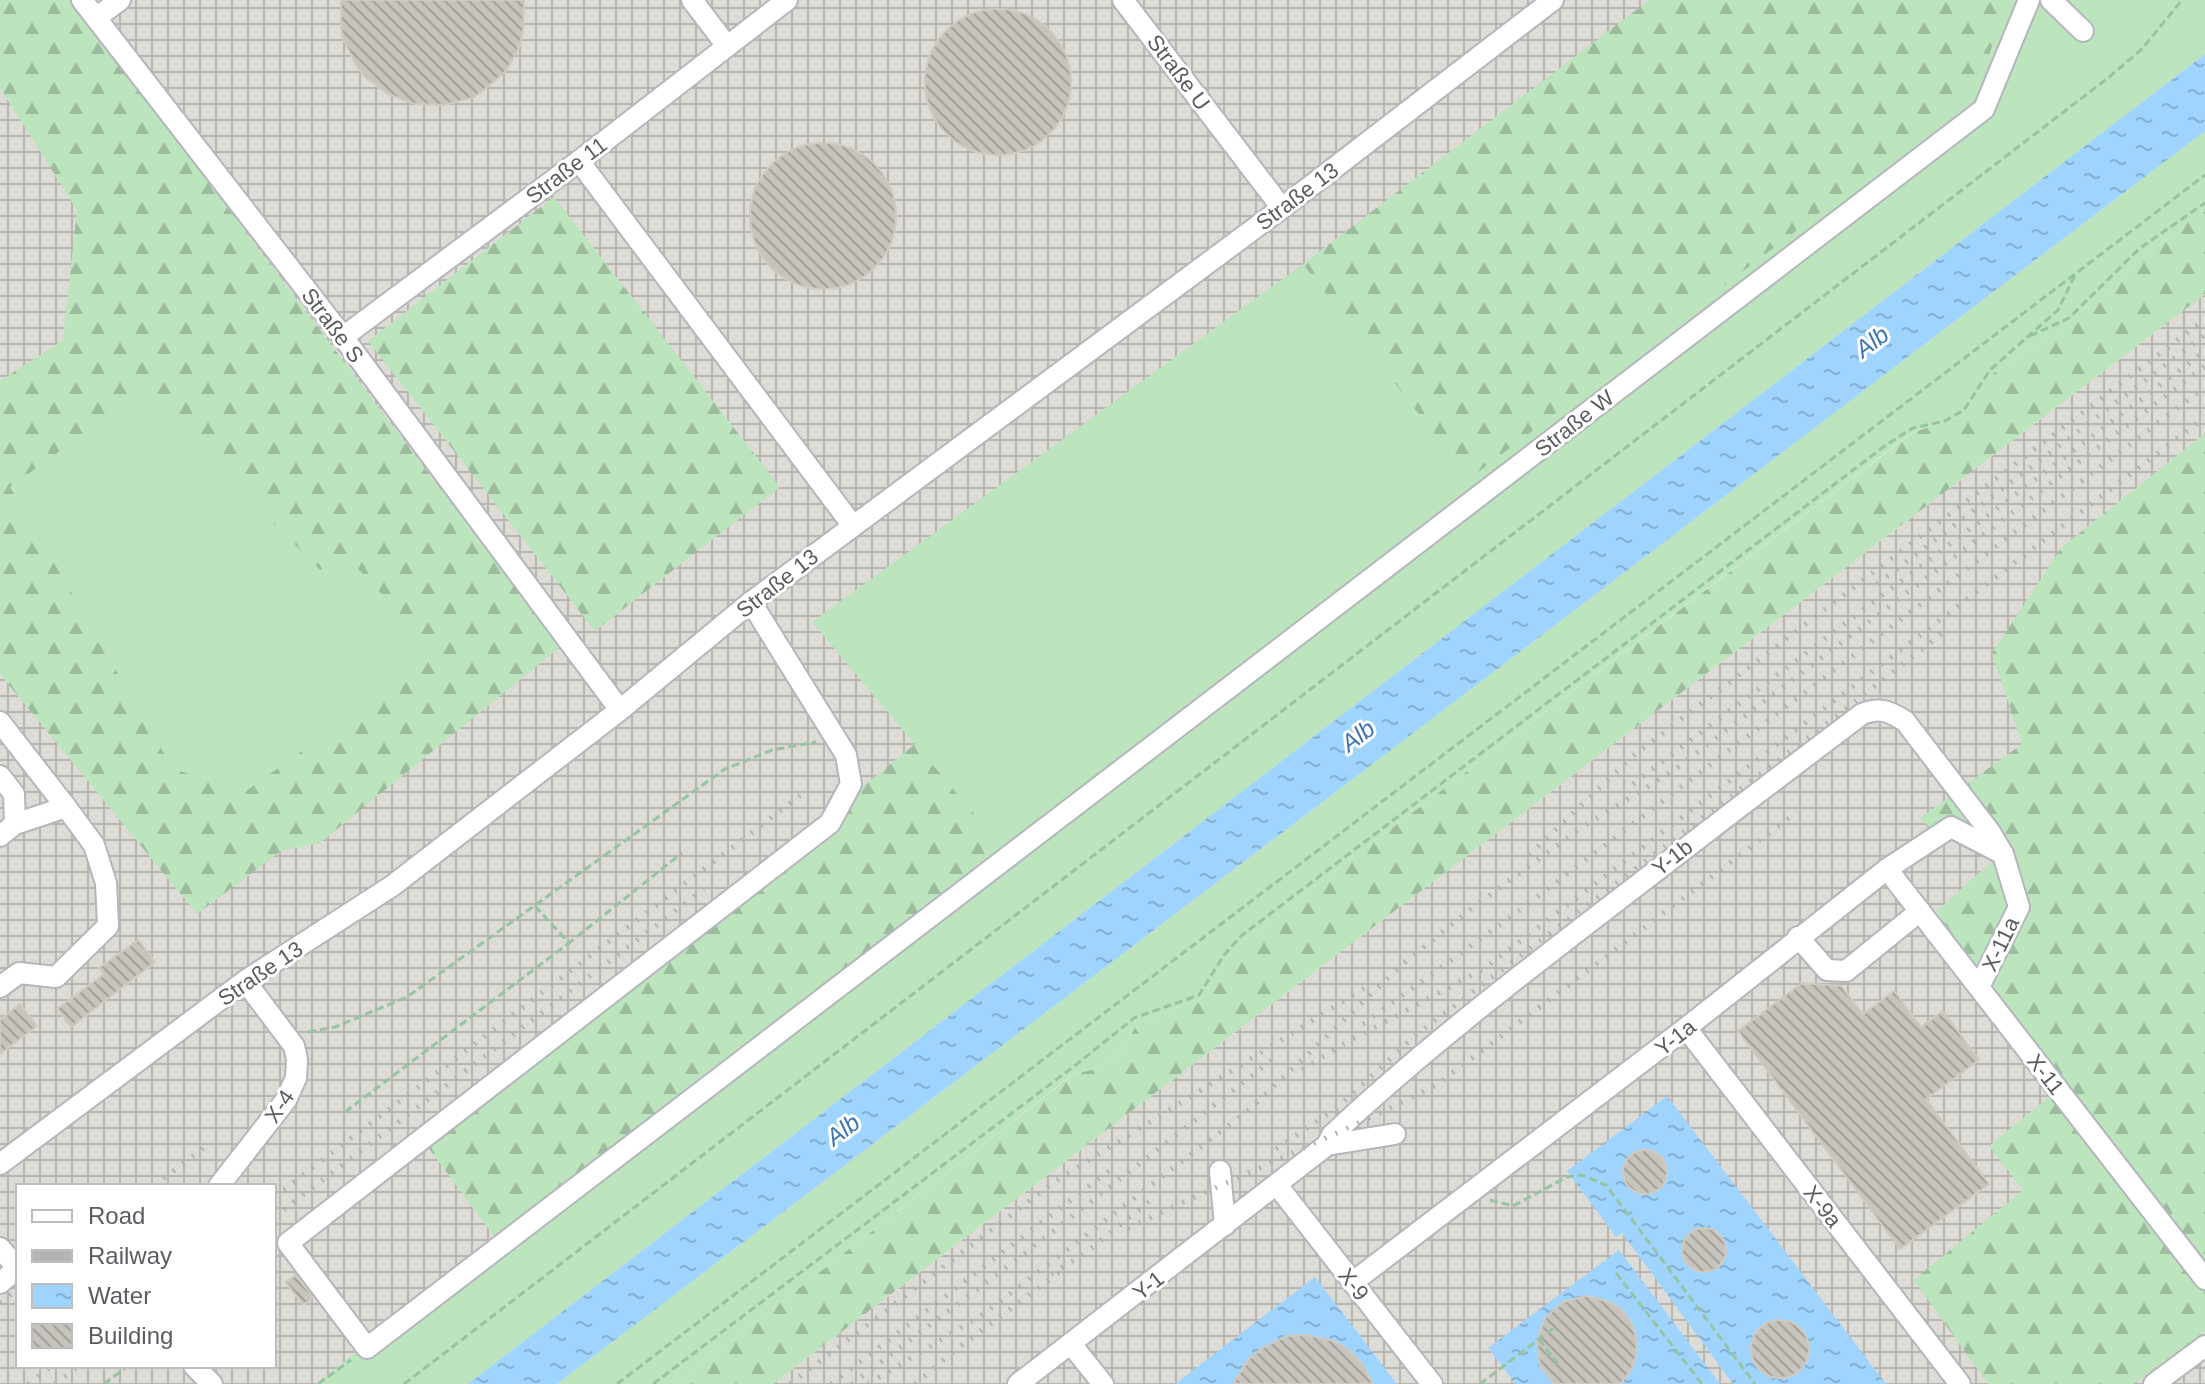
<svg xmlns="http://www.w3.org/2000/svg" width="2205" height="1384" viewBox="0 0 2205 1384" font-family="Helvetica,sans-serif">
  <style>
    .industrial { fill: url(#industrial-grid); fill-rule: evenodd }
    .grass { fill: #bce4bd }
    .forest { fill: url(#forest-firs); fill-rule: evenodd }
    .water { fill: url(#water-ripples) }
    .building { fill: url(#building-back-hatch); stroke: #d0cbbf; stroke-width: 2 }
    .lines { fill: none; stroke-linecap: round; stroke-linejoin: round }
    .minor-casing { stroke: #b3b6bb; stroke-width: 24 }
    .path { stroke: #96c4a3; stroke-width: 3; stroke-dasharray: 8 4; stroke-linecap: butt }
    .minor { stroke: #fff; stroke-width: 20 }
    .rail { stroke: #b2b3b3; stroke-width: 5; stroke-dasharray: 2 10; stroke-linecap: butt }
    .labels { text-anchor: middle; stroke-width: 6; stroke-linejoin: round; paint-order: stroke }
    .street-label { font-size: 22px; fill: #595d61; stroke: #fff }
    .water-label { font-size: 24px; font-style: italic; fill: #3d74ae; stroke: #fff }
  </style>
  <defs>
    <pattern id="industrial-grid" width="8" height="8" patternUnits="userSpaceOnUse" patternTransform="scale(2)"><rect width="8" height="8" fill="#dddbd5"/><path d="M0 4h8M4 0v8" fill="none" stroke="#b6b5b0"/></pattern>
    <pattern id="forest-firs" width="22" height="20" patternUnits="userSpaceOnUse" patternTransform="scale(2)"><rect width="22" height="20" fill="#bce4bd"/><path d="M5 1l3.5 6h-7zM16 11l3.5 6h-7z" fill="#9cbc9d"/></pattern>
    <pattern id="water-ripples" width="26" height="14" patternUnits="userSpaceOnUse" patternTransform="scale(2)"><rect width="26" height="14" fill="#9fd4fe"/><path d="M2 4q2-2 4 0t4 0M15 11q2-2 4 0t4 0" fill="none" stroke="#85afd1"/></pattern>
    <pattern id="building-back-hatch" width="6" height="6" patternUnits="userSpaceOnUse" patternTransform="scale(2)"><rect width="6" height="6" fill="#c7c4be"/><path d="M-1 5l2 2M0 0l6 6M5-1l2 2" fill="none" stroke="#a5a29e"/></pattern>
  </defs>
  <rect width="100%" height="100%" fill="#ece9e0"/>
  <g class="industrial">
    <path d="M0,0h2120l-1783,1384h-337zM18,1186h256v180h-256z"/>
    <path d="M2205,294v1090h-1432z"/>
  </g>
  <g class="grass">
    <path d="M2005,0h200v54l-1737,1330h-152l686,-536 -190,-226 491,-358 165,214 511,-386z"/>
    <path d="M2205,131v78l-79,61 -13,21 -25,12 -22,22 -77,51 -24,39 -52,17 -679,516 -33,50 -64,26c-18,35 -25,42 -64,50l-397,310h-119z"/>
    <path d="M143,391l177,178 29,-10 89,95 -191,137 -74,-22 -163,-282z"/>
  </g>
  <g class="forest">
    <path d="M0,0h70l490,647 -240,196 -39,8 -84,63 -197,-240v-293l63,-41 14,-130 -77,-122zM143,391l177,179 29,-11 88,95 -191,137 -73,-22 -163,-282z"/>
    <path d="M1649,0h356l-26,92 -510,387 -166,-215z"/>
    <path d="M554,197l226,290 -185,144 -227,-290z"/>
    <path d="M2205,209v85l-1432,1090h-97l398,-310c38,-8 45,-15 63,-50l64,-26 33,-50 680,-516 51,-17 24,-39 77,-51 22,-22 25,-12 13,-21z"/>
    <path d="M2205,433v898l-72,53h-145l-74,-104 109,-90 -34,-44 77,-63 -130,-171 56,-51 -32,-38 -27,7 -13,-12 102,-74 -30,-91 70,-106z"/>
    <path d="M915,744l88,104 -505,394 -73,-99z"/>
  </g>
  <g class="water">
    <path d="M2205,54v77l-1648,1253h-89z"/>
    <path d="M1667,1096l219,288h-153l-111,-151 -6,4 -49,-66z"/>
    <path d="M1619,1250l101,134h-204l-28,-36z"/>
    <path d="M1315,1277l82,107h-222z"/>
  </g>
  <g class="building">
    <path d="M341,0h183l-1,32 -3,14 -14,25 -22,19 -12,8 -28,7 -29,-1 -27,-10 -23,-17 -9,-12 -13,-26 -2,-14z"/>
    <circle cx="998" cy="82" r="73"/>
    <circle cx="823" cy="216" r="73"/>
    <path d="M138,940l17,22 -84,65 -14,-18 47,-35 -5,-6z"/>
    <path d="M1802,983l39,3 22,28 31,-23 27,36 22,-16 36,49 -53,39 63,85 -89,65 -162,-218z"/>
    <path d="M20,1004l17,22 -37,28v-34z"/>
    <circle cx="1645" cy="1172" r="22"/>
    <circle cx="1704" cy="1250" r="22"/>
    <path d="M296,1275l17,23 -10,7 -17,-23z"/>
    <path d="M1586,1296l24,6 13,9 9,13 5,16 -1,16 -5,15 -11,13h-66l-14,-19 -3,-24 8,-23 18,-16z"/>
    <circle cx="1780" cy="1349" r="29"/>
    <path d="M1306,1335l28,6 16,10 13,14 10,19h-140l15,-24 14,-12 25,-12z"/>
  </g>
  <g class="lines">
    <g class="minor-casing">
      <g id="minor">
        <path d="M82,0l261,337 277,373"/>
        <path d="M692,0l35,46"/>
        <path d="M1123,0l159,208"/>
        <path d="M2051,0l32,31"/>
        <path d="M96,18l24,-18"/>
        <path d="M579,161l274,365"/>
        <path d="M343,337l236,-176 208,-161"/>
        <path d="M751,602l95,153 5,29 -21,39 -542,420 79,105 1617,-1239 45,-109"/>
        <path d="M0,722l66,85"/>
        <path d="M0,776l14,18 1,30"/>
        <path d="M0,836l15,-12 51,-17 28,38 12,38 2,43 -52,51 -37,-4 -19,14"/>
        <path d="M1887,869l318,410"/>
        <path d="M1798,937l29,33 19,1 74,-60"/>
        <path d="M1686,1028l274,356"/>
        <path d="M1327,1145l5,-10c84,-79 173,-148 264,-218 88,-68 177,-136 266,-203 18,-7 27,-3 43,7l85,111 13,22 16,53 -40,80"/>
        <path d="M0,1164l245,-183 147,-95 228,-176 131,-108 531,-394 271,-208"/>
        <path d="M1220,1171l5,54"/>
        <path d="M1277,1185l155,199"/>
        <path d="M219,1186l67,-86 10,-22 1,-19 -3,-13 -49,-65"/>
        <path d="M0,1248l18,21"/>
        <path d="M1353,1282l333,-254 201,-159 64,-42 52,27"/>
        <path d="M0,1283l18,-15"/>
        <path d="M1071,1344l32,40"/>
        <path d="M194,1366l18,18"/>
        <path d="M1018,1384l309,-239 68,-11"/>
        <path d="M2154,1384l51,-38"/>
      </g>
    </g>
    <g class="path">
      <path d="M2030,336l39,-18 71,-70 65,-45"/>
      <path d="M535,906l34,37 113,-90"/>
      <path d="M308,1032l27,-5 72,-30 318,-228 47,-19 44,-8"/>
      <path d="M345,1112l224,-169"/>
      <path d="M1490,1200l23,6 54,-29 15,-2 24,10 149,199"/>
      <path d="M1616,1273l86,111"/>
      <path d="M1539,1339l19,25"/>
      <path d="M104,1384l24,-18"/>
      <path d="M318,1384l33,-24"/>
      <path d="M404,1384l1704,-1306 34,-29 40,-49"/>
      <path d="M617,1384l1588,-1209"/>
      <path d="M653,1384l424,-320 57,-46 65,-23 25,-40 17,-19 645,-491 27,-17 32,-7 19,-11 26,-40 68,-60 17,-35"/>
      <path d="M1480,1384l75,-57"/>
    </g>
    <use href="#minor" class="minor"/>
    <g class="rail">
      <path d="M1877,584l328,-249"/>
      <path d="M1633,784l572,-433"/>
      <path d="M1529,855l104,-99 572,-437"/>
      <path d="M1363,1024l153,-111 689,-526"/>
      <path d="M1302,1070l42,-26 141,-76 720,-551"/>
      <path d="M1276,1149l62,-42 78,-72 422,-320 111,-87"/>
      <path d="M154,1186l55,-42"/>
      <path d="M274,1197l531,-405"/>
      <path d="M274,1217l430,-328"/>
      <path d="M1128,1228c103,-49 209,-92 310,-144l359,-272"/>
      <path d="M1051,1274l33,-20 67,-54"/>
      <path d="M0,1303l18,-14"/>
      <path d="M28,1384l24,-18"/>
      <path d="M55,1384l24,-18"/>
      <path d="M790,1384l264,-202 315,-197"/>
      <path d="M831,1384l279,-214"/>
      <path d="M852,1384l181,-137 240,-188"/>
      <path d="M868,1384l117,-71 265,-204 154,-146 67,-54 107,-79 96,-60 531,-404"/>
      <path d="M915,1384l39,-33 107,-80"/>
    </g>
  </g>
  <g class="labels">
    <g class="street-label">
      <text transform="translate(1179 72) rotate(53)" y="8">Straße U</text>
      <text transform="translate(566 170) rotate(-37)" y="8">Straße 11</text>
      <text transform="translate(1297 196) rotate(-37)" y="8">Straße 13</text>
      <text transform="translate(333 325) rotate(53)" y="8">Straße S</text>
      <text transform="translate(1574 423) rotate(-38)" y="8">Straße W</text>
      <text transform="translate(777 583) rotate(-38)" y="8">Straße 13</text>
      <text transform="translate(1672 857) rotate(-38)" y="8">Y-1b</text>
      <text transform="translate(2000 944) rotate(-64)" y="8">X-11a</text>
      <text transform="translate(260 973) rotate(-34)" y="8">Straße 13</text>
      <text transform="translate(1675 1037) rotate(-38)" y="8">Y-1a</text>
      <text transform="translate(2046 1074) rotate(52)" y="8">X-11</text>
      <text transform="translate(279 1106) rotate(-56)" y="8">X-4</text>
      <text transform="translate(1823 1206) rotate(52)" y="8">X-9a</text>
      <text transform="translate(1354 1284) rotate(52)" y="8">X-9</text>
      <text transform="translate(1148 1285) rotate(-38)" y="8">Y-1</text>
    </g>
    <g class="water-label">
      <text transform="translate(1872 342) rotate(-37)" y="8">Alb</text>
      <text transform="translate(1358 736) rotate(-37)" y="8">Alb</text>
      <text transform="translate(843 1130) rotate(-37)" y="8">Alb</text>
    </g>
  </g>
  <rect x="16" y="1184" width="260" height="184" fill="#ffffff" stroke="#bdbec0" stroke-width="2"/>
  <rect x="32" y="1210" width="40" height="12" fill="#ffffff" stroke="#bdbec0" stroke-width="2"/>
  <text x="88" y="1224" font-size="24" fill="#595d61">Road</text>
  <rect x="32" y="1250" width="40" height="12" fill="#b2b3b3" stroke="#bdbec0" stroke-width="2"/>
  <text x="88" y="1264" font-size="24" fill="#595d61">Railway</text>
  <rect x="32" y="1284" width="40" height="24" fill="url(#water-ripples)" stroke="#bdbec0" stroke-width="2"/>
  <text x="88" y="1304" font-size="24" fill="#595d61">Water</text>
  <rect x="32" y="1324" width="40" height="24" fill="url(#building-back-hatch)" stroke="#bdbec0" stroke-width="2"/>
  <text x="88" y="1344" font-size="24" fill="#595d61">Building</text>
</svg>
